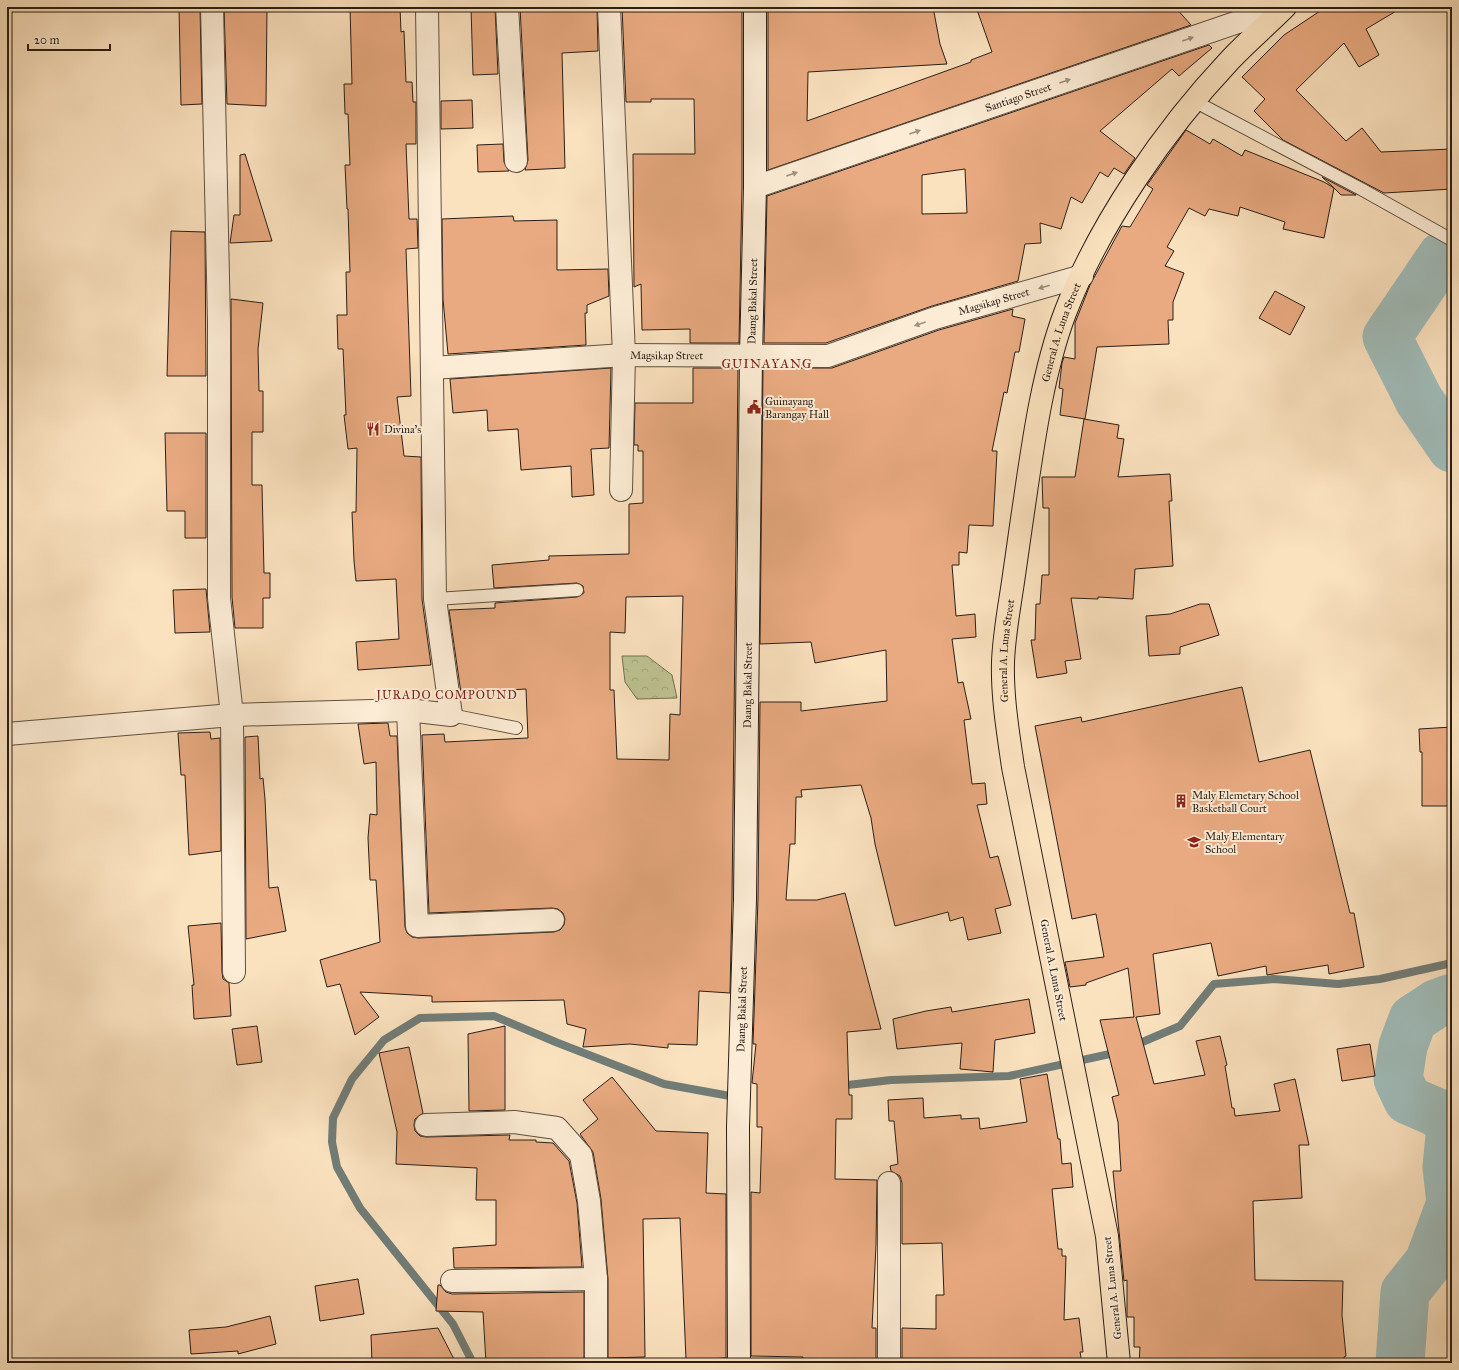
<svg xmlns="http://www.w3.org/2000/svg" width="1459" height="1370" viewBox="0 0 1459 1370" font-family="'IM FELL Great Primer',serif">
  <style>
    .park { fill: url(#park-crowns); stroke: #747054 }
    .lines { fill: none; stroke-linecap: round; stroke-linejoin: round }
    .stream { stroke: #717d78; stroke-width: 8 }
    .river { stroke: #a0bcb9; stroke-width: 49 }
    .building { fill: #e9aa81; stroke: #2a1e16; fill-rule: evenodd }
    .lane-casing { stroke: #5e4f40; stroke-width: 14 }
    .street-casing { stroke: #5e4f40; stroke-width: 24 }
    .secondary-casing { stroke: #2a1e16; stroke-width: 24 }
    .primary-casing { stroke: #2a1e16; stroke-width: 24 }
    .lane { stroke: #fcecd5; stroke-width: 12 }
    .street { stroke: #fcecd5; stroke-width: 22 }
    .secondary { stroke: #fcecd5; stroke-width: 22 }
    .primary { stroke: #fbe2bf; stroke-width: 22 }
    .oneway { fill: #9e8f7f }
    .labels { text-anchor: middle; stroke-width: 4; stroke-linejoin: round; paint-order: stroke }
    .street-label { font-size: 11px; fill: #2a1e16; stroke: #fcecd5 }
    .poi-label { font-size: 11px; fill: #2a1e16; stroke: #fcecd5; text-anchor: start }
    .neighbourhood-label { font-size: 12px; letter-spacing: 1px; fill: #7a1f14; stroke: #fcecd5 }
    .quarter-label { font-size: 13px; letter-spacing: 1px; fill: #7a1f14; stroke: #fcecd5 }
  </style>
  <defs>
    <pattern id="park-crowns" width="20" height="18" patternUnits="userSpaceOnUse"><rect width="20" height="18" fill="#bec392"/><path d="M2 6a3 3 0 1 1 6 0M12 15a3 3 0 1 1 6 0" fill="none" stroke="#a3a77d"/></pattern>
  </defs>
  <rect width="100%" height="100%" fill="#fbe2bf"/>
  <filter id="stains"><feTurbulence type="fractalNoise" baseFrequency=".005" numOctaves="4"/><feColorMatrix values="0 0 0 0 .2 0 0 0 0 .09 0 0 0 0 .02 0 0 0 .5 -.17"/></filter>
  <radialGradient id="worn" r=".72"><stop offset=".6" stop-color="#630" stop-opacity="0"/><stop offset="1" stop-color="#630" stop-opacity=".3"/></radialGradient>
  <path class="park" d="M622,656h25l25,19 5,23 -40,1 -12,-17z"/>
  <g class="lines">
    <g class="stream">
      <path d="M1133,1046l47,-20 34,-42 60,-5 64,5 42,-5 72,-16"/>
      <path d="M839,1086l52,-6 118,-4 110,-24"/>
      <path d="M473,1363l-20,-39 -93,-116 -23,-41 -5,-25 1,-24 19,-39 32,-39 36,-22 74,-2 64,27 106,41 66,12"/>
    </g>
    <g class="river">
      <path d="M1442,256l-55,81 32,63 33,48"/>
      <path d="M1400,1363l5,-71 24,-30 22,-59 -4,-36 4,-41 -13,-13 -30,-13 -10,-21 5,-33 10,-27 23,-15 16,-6"/>
    </g>
  </g>
  <g class="building">
    <path d="M179,7h21l2,97 -21,1z"/>
    <path d="M224,7h43l-1,99 -39,-2z"/>
    <path d="M350,7h50l1,25 3,-1 2,51h6l1,20h3v42h-10l3,75h8l1,29 -12,1 5,147 -14,1 7,59 17,1 1,142 9,66 -73,5 -2,-28 43,-3 -3,-60 -40,2 -2,-20 -2,-49h4l1,-64 -9,1 -4,-34h2l-3,-66h-5l-1,-34h10l-1,-43h4l-2,-63h-1l-2,-44h5l-2,-51h-3l-1,-30h8z"/>
    <path d="M471,7h24l3,67 -25,1z"/>
    <path d="M520,7h77l1,44 -36,2 3,115 -40,2 3,-10z"/>
    <path d="M622,7h120v180l-3,156h-49v-14l-48,1 -1,-46 -7,3 -1,-133h62l-1,-55h-43v3h-25z"/>
    <path d="M768,7h165l7,37 7,20 -139,8 -1,49 164,-59v-2l21,-8 -16,-45h199l16,18 -423,145z"/>
    <path d="M1326,7h77l-37,22 13,26 -20,12 -15,-24 -48,47 50,51 16,-13 19,24 71,-3v40l-68,4 -101,-53 -29,-29 11,-12 -23,-22 42,-42z"/>
    <path d="M1209,45l3,3 -33,28 -7,-7 -72,62 35,27 -11,16 -10,-6 -6,9 -8,-5 -18,31 -11,-6 -10,32 -21,-6 1,20 -16,1 -7,37 -86,25 -106,37h-62l3,-147zM965,169l2,44 -45,1v-39z"/>
    <path d="M472,100l1,28 -32,1v-28z"/>
    <path d="M1186,130l24,14 3,-5 29,17 3,-6 79,32 10,6 -12,-11 34,18h-15l-7,-7 -10,50 -41,-9 2,-7 -45,-15 -2,9 -29,-7 -4,7 -16,-8 -22,39 7,4 -9,15 19,7 -11,29v18h-5l1,24 -72,3 -12,72 -25,-4 3,-26 -4,-1 3,-25 2,-6 11,2v-36l15,-38 32,-59 8,1 23,-38 -6,-4z"/>
    <path d="M503,144l1,18 5,9 -31,1 -1,-27z"/>
    <path d="M245,154l27,87 -42,2 4,-28h6v-60z"/>
    <path d="M513,216l1,5 43,-1v50l51,-1 1,27 -22,9v8h-2l1,32 -138,9 -5,-55 -1,-80z"/>
    <path d="M171,231l34,1 1,144h-39z"/>
    <path d="M1275,291l30,16 -15,28 -31,-17z"/>
    <path d="M231,299l32,4 -5,46 1,42h4v41h-11v53h10l2,88h6v25h-7v30h-28l-3,-31z"/>
    <path d="M1013,309l-1,7 13,3 -6,33h-4l-8,41 -3,-1 -12,59h5l-4,75 -24,-1 -2,28 -8,-1v13h-7l4,51 19,-2 1,23 -24,2 6,44 5,-1 8,37 -7,1 8,64 13,-1 2,21 -10,1 13,53 8,-2 13,49 -16,4 6,24 -33,7 -5,-23 -13,4 -2,-9 -53,14 -20,-82 -4,-26 -10,-33 -60,5 1,7h-6l-1,47h-5l-4,56h31l28,-7 36,136 -34,3 2,63h3v24h-16l-1,60 42,1 -1,65 -4,83h4v35h-73v-6l-52,-1v-164l9,1 2,-66h-5v-43l-5,-1 4,-39h-3l5,-145 2,-197h41v9l86,-10 -1,-51 -71,13 -4,-21 -51,2 3,-276h69l107,-38z"/>
    <path d="M611,368l-2,80 -18,1 3,46 -22,2 -1,-31 -50,4 -3,-41 -30,2 -1,-21 -34,3 -3,-34z"/>
    <path d="M693,368h45l-6,531 -2,94 -31,-2 -2,54 -29,-1v4l-38,-4 -47,3 3,-18 -19,-5 -3,-24 -132,2v-6l-72,-4 19,25 -24,18 -15,-51 -13,3 -7,-27 60,-18 -4,-62h-6l-2,-42 2,-24 7,1 -1,-53 -12,2 -6,-40 30,-1 2,13h7l8,191 2,6 5,4 6,1 136,-6 6,-2 4,-5 1,-6 -2,-6 -5,-4 -6,-1 -123,5 -7,-178 22,-1 1,8 83,-4 -2,-49 -65,4 -12,-83 46,-2v-5l82,-6 7,-4 -1,-7 -6,-3 -83,5 -2,-23 57,-5v-4l80,-2v-50l14,-1v-52h-5v-6h-4l1,-42h58zM683,596l-3,119 -10,-1 -1,46 -52,-1 -3,-69h-4v-58l15,1 1,-36z"/>
    <path d="M1084,419l35,6 -2,13 7,1 -6,38 52,-3 2,27h-3l4,65 -38,3 -2,30 -35,-2v2l-27,-1 10,61 -16,2 2,12 -30,5 -6,-38h4l1,-36h4l2,-29h7v-67h-6l-1,-31h33z"/>
    <path d="M165,433h41v105h-21v-27h-18z"/>
    <path d="M206,589l4,43 -35,1 -2,-43z"/>
    <path d="M1200,604h9l10,31 -39,12v7l-31,2 -3,-40 24,-2z"/>
    <path d="M1242,687l17,75 51,-12 40,163h4l10,54 -35,7 -1,-9 -61,10 -1,-9 -48,10 -7,-33 -58,11 7,60 -24,3 18,67 51,-9 -9,-34 24,-5 7,29 -2,1 7,42h2l1,8 45,-5 -6,-27 21,-5 14,66h-10l3,53 -49,3 2,79 88,1 -1,34 4,41 -2,1v6h-205l1,-16h-6v-30h-7v-37l-3,1 -11,-110h8l-3,-49 -6,-25 7,-2 -19,-75 34,-3 -6,-49 -42,15v2l-16,2 -5,-25 39,-5 -8,-43 -24,5 -37,-193 46,-9 1,5z"/>
    <path d="M1452,727v79h-30v-54h-2l-1,-23z"/>
    <path d="M210,732l1,7 9,-1 1,113 -32,4 -4,-80h-4l-3,-42z"/>
    <path d="M258,736l2,43 3,-1 2,21 4,89 9,-1 8,44 -40,8 -1,-202z"/>
    <path d="M221,923l1,49 1,7 6,4 2,33 -37,3 -2,-34h2l-6,-59z"/>
    <path d="M1029,999l6,34 -40,7 -2,32 -33,-3 2,-26 -65,6 -4,-30 33,-8 25,-4 1,5z"/>
    <path d="M257,1026l5,36 -25,3 -5,-36z"/>
    <path d="M505,1026v84l-36,1 -1,-77z"/>
    <path d="M1370,1044l5,32 -33,5 -5,-32z"/>
    <path d="M409,1047l14,66 -8,6 -1,6 1,6 5,5 6,1 84,-2 -1,5h27v2l17,1 16,18 8,42 5,64 -128,1 -1,-20 43,-3v-45h-20l1,-32 -81,-4 1,-32 -18,-79z"/>
    <path d="M1047,1074l11,65h2l2,25 9,-1 2,24 -21,2 6,60h4v7h4l-2,64 15,-2 4,34h-3l2,11h-180v-35l34,1v-34h8l-2,-52 -40,1v-61l-2,-7 -9,-5 -1,-5 8,-2 -4,-43h-5l-1,-21 35,-2 1,20 37,-3v4l18,-1 1,11 47,-7 -7,-43z"/>
    <path d="M612,1077l44,54 52,2 -2,60 20,1v164l-40,2 -6,-142 -37,1 2,138 -37,1v-79l-7,-80 -8,-47 -13,-18 18,-15 -15,-19z"/>
    <path d="M358,1279l6,35 -44,7 -5,-35z"/>
    <path d="M438,1285h2l6,7 6,2 132,-2v71h-98l-3,-51 -47,-1z"/>
    <path d="M270,1316l6,28 -38,10v-3l-47,3 -2,-24 37,-3z"/>
    <path d="M438,1328l18,35h-84l-1,-28z"/>
  </g>
  <g class="lines">
    <g class="lane-casing">
      <g id="lane">
        <path d="M1194,101l167,88 91,51"/>
        <path d="M435,599l142,-9"/>
        <path d="M451,715l65,13"/>
      </g>
    </g>
    <g class="street-casing">
      <g id="street">
        <path d="M212,7l7,315v276l13,117 2,257"/>
        <path d="M507,7l9,154"/>
        <path d="M609,7l15,348 -3,135"/>
        <path id="s1" d="M755,187l527,-180"/>
        <path id="s2" d="M432,368l192,-13 204,1 107,-38 147,-42"/>
        <path d="M408,710l9,216 136,-6"/>
        <path d="M7,734l225,-19 176,-5 43,5 -16,-116 -8,-592"/>
        <path d="M426,1125l88,-3 43,6 24,27 8,46 7,78v84"/>
        <path d="M452,1281l144,-2"/>
        <path d="M889,1363v-180"/>
      </g>
    </g>
    <g class="secondary-casing">
      <g id="secondary">
        <path id="s3" d="M739,1363l-1,-236 7,-228 6,-543 4,-169v-180"/>
      </g>
    </g>
    <g class="primary-casing">
      <g id="primary">
        <path id="s4" d="M1119,1363l-12,-127 -94,-469c-5,-35 -11,-70 -10,-105 1,-27 6,-53 10,-80 3,-21 6,-42 9,-63 10,-67 19,-142 43,-206 34,-89 100,-184 165,-253 18,-19 37,-35 55,-53"/>
      </g>
    </g>
    <use href="#lane" class="lane"/>
    <use href="#street" class="street"/>
    <use href="#secondary" class="secondary"/>
    <use href="#primary" class="primary"/>
  </g>
  <defs><path id="oneway-solid" d="M-6-.8H1V-3.2L6.5 0L1 3.2V.8H-6Z"/></defs>
  <g class="oneway">
    <use href="#oneway-solid" transform="translate(1188 39) rotate(-19)"/>
    <use href="#oneway-solid" transform="translate(1065 81) rotate(-19)"/>
    <use href="#oneway-solid" transform="translate(915 132) rotate(-19)"/>
    <use href="#oneway-solid" transform="translate(792 174) rotate(-19)"/>
    <use href="#oneway-solid" transform="translate(1044 287) rotate(164)"/>
    <use href="#oneway-solid" transform="translate(920 324) rotate(161)"/>
  </g>
  <defs>
    <g id="civic-bare" transform="scale(1.08)"><path d="M-.6-6.5H3V-4.5H.6V-3L4-1V1h2V6H-6V1h2V-1L-.6-3ZM-1.2 2.5V6h2.4V2.5Z" fill="#8f2418" stroke="#fcecd5" stroke-width="2.5" paint-order="stroke"/></g>
    <g id="restaurant-bare" transform="scale(1.08)"><path d="M-5-6h1v4h1v-4h1v4h1v-4h1v5L-1.5 .5V6h-2V.5L-5-1ZM5-6V6H3V1.5H1.5Q1.5-4 5-6Z" fill="#8f2418" stroke="#fcecd5" stroke-width="2.5" paint-order="stroke"/></g>
    <g id="building-bare" transform="scale(1.08)"><path d="M-4-6H4V6H1V3H-1V6H-4ZM-2.5-4.3h1.7v1.8h-1.7ZM.8-4.3h1.7v1.8H.8ZM-2.5-1h1.7V.8h-1.7ZM.8-1h1.7V.8H.8Z" fill="#8f2418" stroke="#fcecd5" stroke-width="2.5" paint-order="stroke"/></g>
    <g id="school-bare" transform="scale(1.08)"><path d="M0-5L7-2L0 1L-7-2ZM-4 1L0 2.5L4 1V4Q0 6-4 4Z" fill="#8f2418" stroke="#fcecd5" stroke-width="2.5" paint-order="stroke"/></g>
  </defs>
  <g fill-rule="evenodd">
    <use href="#civic-bare" x="754" y="407"/>
    <use href="#restaurant-bare" x="373" y="429"/>
    <use href="#building-bare" x="1181" y="801"/>
    <use href="#school-bare" x="1194" y="842"/>
  </g>
  <g class="labels">
    <g class="street-label">
      <text dy="4" stroke="none"><textPath href="#s1" startOffset="278">Santiago Street</textPath></text>
      <text dy="4" stroke="none"><textPath href="#s3" startOffset="1062">Daang Bakal Street</textPath></text>
      <text dy="4" stroke="none"><textPath href="#s2" startOffset="571">Magsikap Street</textPath></text>
      <text dy="4" stroke="none"><textPath href="#s4" startOffset="1047">General A. Luna Street</textPath></text>
      <text dy="4" stroke="none"><textPath href="#s2" startOffset="235">Magsikap Street</textPath></text>
      <text dy="4" stroke="none"><textPath href="#s4" startOffset="723">General A. Luna Street</textPath></text>
      <text dy="4" stroke="none"><textPath href="#s3" startOffset="678">Daang Bakal Street</textPath></text>
      <text transform="translate(1054 970) rotate(79)" y="4">General A. Luna Street</text>
      <text dy="4" stroke="none"><textPath href="#s3" startOffset="354">Daang Bakal Street</textPath></text>
      <text transform="translate(1112 1288) rotate(-96)" y="4">General A. Luna Street</text>
    </g>
    <g class="poi-label">
      <text x="765" y="405">Guinayang<tspan x="765" dy="13">Barangay Hall</tspan></text>
      <text x="384" y="433">Divina's</text>
      <text x="1192" y="799">Maly Elemetary School<tspan x="1192" dy="13">Basketball Court</tspan></text>
      <text x="1205" y="840">Maly Elementary<tspan x="1205" dy="13">School</tspan></text>
    </g>
    <g class="neighbourhood-label">
      <text x="447" y="699">JURADO COMPOUND</text>
    </g>
    <g class="quarter-label">
      <text x="767" y="368">GUINAYANG</text>
    </g>
  </g>
  <rect width="1459" height="1370" fill="none" stroke="#fbe2bf" stroke-width="24"/>
  <rect x="8" y="8" width="1443" height="1354" fill="none" stroke="#2a1e16" stroke-width="2"/>
  <rect x="12" y="12" width="1435" height="1346" fill="none" stroke="#2a1e16"/>
  <path d="M28 44v6h82v-6" fill="none" stroke="#2a1e16" stroke-width="2"/>
  <text x="34" y="44" font-size="12" fill="#2a1e16" stroke="#fcecd5" stroke-width="3" paint-order="stroke">20 m</text>
  <rect width="100%" height="100%" filter="url(#stains)"/>
  <rect width="100%" height="100%" fill="url(#worn)"/>
</svg>
